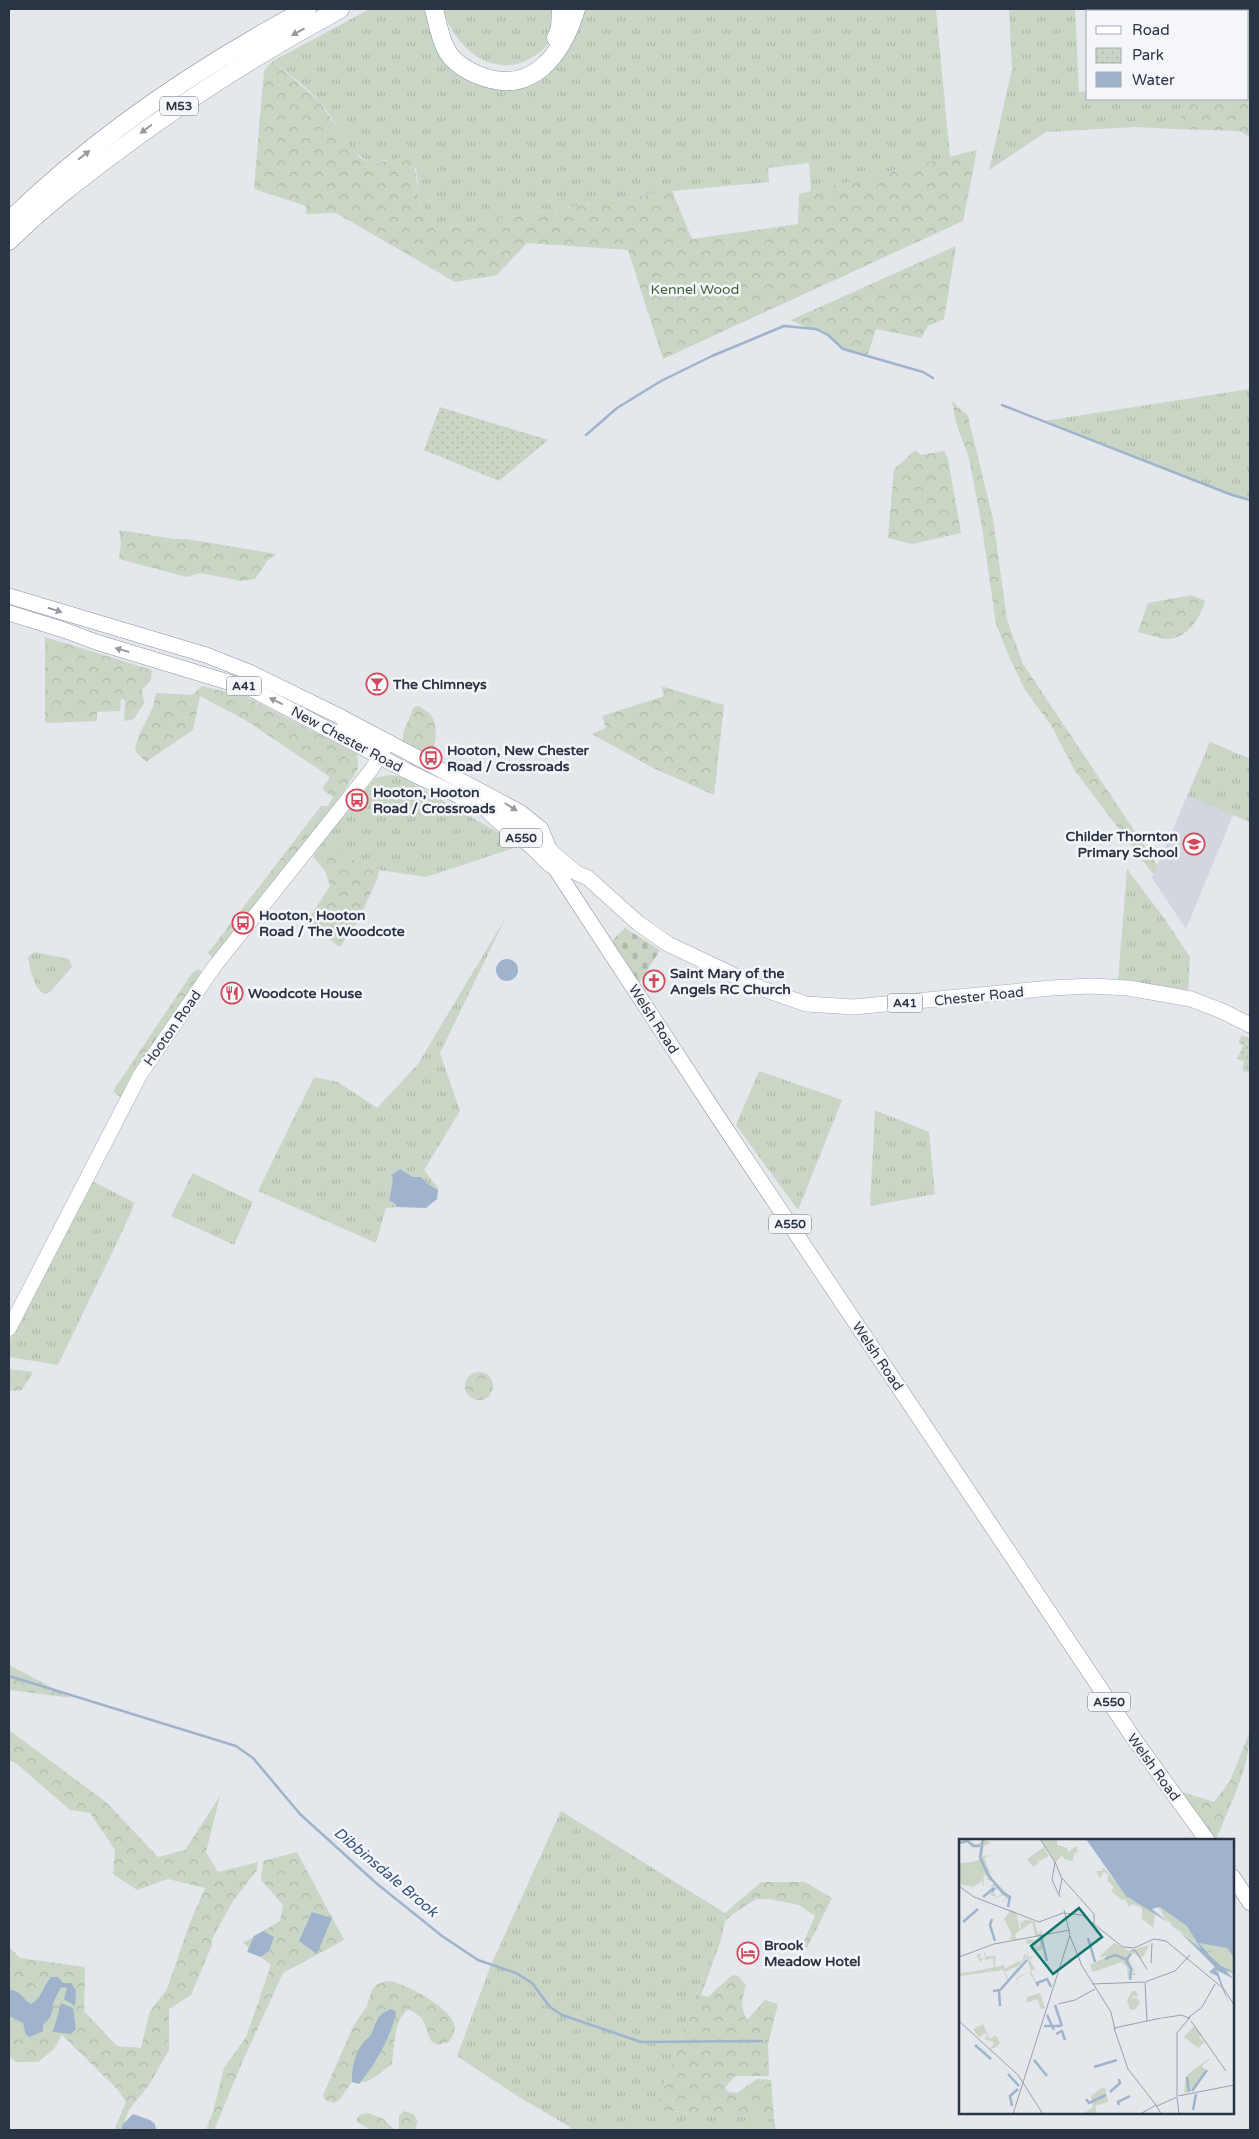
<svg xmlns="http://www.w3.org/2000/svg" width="1259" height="2139" viewBox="0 0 1259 2139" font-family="'Varela Round',sans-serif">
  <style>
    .built { fill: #d2d6de }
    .grass { fill: url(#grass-tufts) }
    .forest { fill: url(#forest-crowns) }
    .cemetery { fill: url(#cemetery-stones) }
    .park { fill: url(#park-dots) }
    .water { fill: #9fb4cc }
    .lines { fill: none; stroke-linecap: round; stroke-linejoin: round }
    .stream { stroke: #9fb4cc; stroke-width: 2.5 }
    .secondary-casing { stroke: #a9aeb7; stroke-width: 15 }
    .primary-casing { stroke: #a3abb8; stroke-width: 16 }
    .trunk-casing { stroke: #8b94a3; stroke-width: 16 }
    .motorway-casing { stroke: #8b94a3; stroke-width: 19 }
    .secondary { stroke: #fff; stroke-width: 14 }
    .primary { stroke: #fff; stroke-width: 15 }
    .trunk { stroke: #fff; stroke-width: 15 }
    .motorway { stroke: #fff; stroke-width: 18 }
    .oneway { fill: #959aa2 }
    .labels { text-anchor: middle; stroke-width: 5; stroke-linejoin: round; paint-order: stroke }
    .shield { fill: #f4f6f9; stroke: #676e7b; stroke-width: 1 }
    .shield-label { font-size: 12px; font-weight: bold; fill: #2b3445 }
    .park-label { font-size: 14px; fill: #3f6138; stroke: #f4f6f9 }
    .poi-label { font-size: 14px; font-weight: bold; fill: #2b3445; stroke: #f4f6f9; text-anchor: start }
    .street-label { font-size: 14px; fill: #2b3445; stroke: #f4f6f9 }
    .water-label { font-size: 15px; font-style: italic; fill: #34527a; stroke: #f4f6f9 }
    .inset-river { fill: none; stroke: #9fb4cc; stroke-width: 2.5 }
    .inset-road { fill: none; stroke: #9a9fa9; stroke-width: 1 }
    .view { fill: #0f766e; fill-opacity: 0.15; stroke: #0f766e; stroke-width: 2.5 }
    .inset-edge { fill: none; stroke: #2b3445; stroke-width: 2.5 }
  </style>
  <defs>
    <pattern id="grass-tufts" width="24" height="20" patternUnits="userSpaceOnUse" patternTransform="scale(1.25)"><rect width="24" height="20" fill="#c9d6c5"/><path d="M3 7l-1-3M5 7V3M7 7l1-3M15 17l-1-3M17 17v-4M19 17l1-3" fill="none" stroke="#adb8ab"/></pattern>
    <pattern id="forest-crowns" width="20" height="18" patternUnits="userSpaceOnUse" patternTransform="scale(1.25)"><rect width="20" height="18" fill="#c9d6c5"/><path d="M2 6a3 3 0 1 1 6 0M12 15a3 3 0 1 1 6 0" fill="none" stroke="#adb8ab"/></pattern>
    <pattern id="cemetery-stones" width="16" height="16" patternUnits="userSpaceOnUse" patternTransform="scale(1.25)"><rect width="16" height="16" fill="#c9d6c5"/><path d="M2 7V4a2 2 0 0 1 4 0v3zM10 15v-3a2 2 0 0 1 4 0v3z" fill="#adb8ab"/></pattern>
    <pattern id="park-dots" width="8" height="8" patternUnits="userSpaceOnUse" patternTransform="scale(1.25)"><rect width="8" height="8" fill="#c9d6c5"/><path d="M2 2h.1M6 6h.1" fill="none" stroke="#adb8ab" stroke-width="1.8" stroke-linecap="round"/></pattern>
  </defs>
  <rect width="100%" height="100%" fill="#e4e7ec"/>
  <path class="built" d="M1210,742l40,17v63l-17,-7 -47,114 -34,-51z"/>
  <g class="grass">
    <path d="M370,9h55l7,25 24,34 72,13 54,-72h354l14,148 -139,34 -2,-28 -41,5 1,14 -97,9 -237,38 -16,-30 -3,-31 -30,-8 -13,4c-29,-13 -33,-39 -53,-62 -13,-15 -32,-28 -47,-41z"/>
    <path d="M442,9h116c-3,10 -4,24 -9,33 -4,8 -13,13 -20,17 -8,5 -17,7 -26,6 -32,-2 -50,-29 -61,-56z"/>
    <path d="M1009,9h66l4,83 9,-1v8h106l-21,30 -38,-2 -89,5 -57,38 23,-101z"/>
    <path d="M1250,389v111l-18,-5 -188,-74z"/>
    <path d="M1210,742l40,17v63l-62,-26z"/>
    <path d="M389,775l11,1 101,58 16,13 -91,30 -47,-7 -11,-6 -51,-15 58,-71z"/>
    <path d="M1127,869l37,49 26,39 -2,33 -70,-10z"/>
    <path d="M506,917l-66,136 20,58 -36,59 14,18v2l-10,-6 -7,-7h-8l-13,-8 -9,6 2,5 -4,21 5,2 3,4 -11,1 -10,35 -118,-52 56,-114 24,5 39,26 41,-44z"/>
    <path d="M34,952l35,7 3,8 -22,25 -5,2c-12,-6 -15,-25 -17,-37z"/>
    <path d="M759,1071l83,29 -44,110 -62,-85z"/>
    <path d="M875,1110l54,22 6,62 -65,12z"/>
    <path d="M193,1173l60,29 -19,43 -63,-29z"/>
    <path d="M92,1181l43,22 -12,27 -65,135 -49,-8v-15z"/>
    <path d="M561,1811l164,102 -70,197 119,9 2,11h-207l1,-3 -51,-30 -62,-41 34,-91z"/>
  </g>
  <g class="forest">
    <path d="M1192,9h58v128l-11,-6 -66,-2 21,-30h54v-88h-56z"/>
    <path d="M273,61l47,41 26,39 14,17 13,6 40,-10 6,45 16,30 237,-38 20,48 106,-15 1,-30 178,-44 -14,71 -300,138 -35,-109 -101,-7 -30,32 -42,7 -119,-69 -30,1v-8l-52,-17 10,-119z"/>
    <path d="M956,246l-12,73 -16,7 -7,12 -45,-9 -9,28 -24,-8 -15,-14 -12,-6 -13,-3 -12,-6z"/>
    <path d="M952,401l16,15 25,103 14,101 16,44 135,202 -5,8 -78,-103 -24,-46 -26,-35 -16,-34 -13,-32 -14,-97 -13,-69 -13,-35z"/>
    <path d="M915,450l6,5 23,-4 4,8 13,74 -49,11 -24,-6 6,-69z"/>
    <path d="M119,530l55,9h13l90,15 -9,6 -13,19 -13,2 -42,-8 -13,4 -68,-18 2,-16z"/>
    <path d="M1192,595l13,6c-4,16 -18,37 -36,38 -9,0 -22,-5 -31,-7l10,-29z"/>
    <path d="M45,637l107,33 -1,10 -9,10 2,13 -10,16 -10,2 1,-20 -4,-3 -1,13 -23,1v9l-52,2z"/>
    <path d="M202,686l45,11 110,57 1,15 -27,42 -116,150 -7,-8 113,-147h7l5,-9 -11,-8 8,-12 -83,-56 -47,-25 -7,34 -47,32 -9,-9 -2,-6 4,-12 14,-28 3,-14 36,2z"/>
    <path d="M661,686l63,19 -10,90 -63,-28 -59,-33 14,-6 -4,-12 62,-20z"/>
    <path d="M419,706c4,3 10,6 13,11 6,10 5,32 -4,40l-18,-8 -7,-8v-8l11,-26z"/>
    <path d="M317,849l51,15 11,6 -1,7 -18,40 -20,30 -34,-24 24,-37 -5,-15 -12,-14z"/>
    <path d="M198,969l7,5 -84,124 -8,-7 79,-118z"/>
    <path d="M9,1369l24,3 -12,19 -12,-1z"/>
    <circle cx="479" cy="1386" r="14"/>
    <path d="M9,1665l63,33 -63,-8z"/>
    <path d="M9,1730l97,72 52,55 27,-7 35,-54 -14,56 12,20 40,-10 -1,8 -24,31 -21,38v6l-21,50 -22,14v41l-20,35 -20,25 -8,20h-7l12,-28 -9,-13 -55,-54 -8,14 -16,13h-22l-7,-6v-109l11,11 65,9 -1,44 33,35 24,2 9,-37 17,-22 22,-64 16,-37 -37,-9 -31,11 -24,-16 2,-24 -25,-37 -20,-3 -53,-46 -8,-4z"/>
    <path d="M1250,1731c0,37 -21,75 -34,109h-3l-34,-49 35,11 16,-21z"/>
    <path d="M297,1852l47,88 -61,33 -41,90 -28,67h-8l7,-18 11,-44 22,-31 25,-72 -28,-22 37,-22 3,-16 -22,-25 2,-19z"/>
    <path d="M761,1882h44l27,16 -25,50 -5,-2 13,-30 -16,-11 -30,-6h-13l-23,15 -8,7 -4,19 -20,55 7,2 24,-22 6,1 8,9c-4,13 -6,24 1,35l18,-20 13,4 -10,41 1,31h-34l-10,12 3,4 9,1 20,-14 14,1 3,39 -119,-9 70,-197z"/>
    <path d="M391,1981c16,4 64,28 64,47 0,5 -4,10 -6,14l-11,3 -7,-4 -9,-23 -13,-9c-16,11 -14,36 -17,55 -13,9 -23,22 -40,18l-13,18 -5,3 -9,-3 -2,-5 30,-68 14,-21 5,-16 4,-5 6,-3z"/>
    <path d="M404,2111l9,3 5,7 -3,9h-16v-14z"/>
    <path d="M369,2113l14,6 12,11h-24l-15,-9 3,-6z"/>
  </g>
  <path class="cemetery" d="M625,928l35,22 -22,35 -28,-42z"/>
  <g class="park">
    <path d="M440,407l108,33 -49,41 -75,-31z"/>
    <path d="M1242,1035l8,4v33l-8,-1 2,-10 -7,-2 6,-13 -5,-4z"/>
  </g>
  <g class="water">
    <circle cx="507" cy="970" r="11"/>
    <path d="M400,1169l13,8h8l7,7 10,6 -1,9 -11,9 -29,-1 -3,-4 -5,-2 4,-21 -2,-5z"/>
    <path d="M312,1912l20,6 -15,36 -18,-13z"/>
    <path d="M263,1931l11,6 -5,14 -8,6 -14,-5 7,-16z"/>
    <path d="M51,1977h7l5,6h8l5,7 -1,16 -11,-7 3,-11 -6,-1 -8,16 -2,13 -8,9v6l-13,6 -4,-2 -3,-12 -14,-7v-26c12,0 13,9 22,14 12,-7 11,-17 20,-27z"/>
    <path d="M61,2003l12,5 3,21 -5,5 -18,-2z"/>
    <path d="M390,2009l6,2c-3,23 -22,55 -37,73l-7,-2c0,-14 2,-26 10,-38 2,-3 6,-5 8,-8 8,-14 4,-19 20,-27z"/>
    <path d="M133,2114l17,6 5,4 1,6h-35l2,-6z"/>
  </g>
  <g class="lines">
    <g class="stream">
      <path d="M1002,405l230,90 18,5"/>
      <path d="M586,435l31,-27 44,-27 51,-25 72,-30 32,3 12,6 15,14 80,23 10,6"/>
      <path d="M9,1676l227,70 17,12 47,56 76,69 66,53 36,24 38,13 16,10 18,24 12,8 79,27 121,-1"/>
    </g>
    <g class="secondary-casing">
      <g id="secondary">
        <path d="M344,726c14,9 31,14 37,31"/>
        <path d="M9,1329l131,-254 74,-108 157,-197 18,-28"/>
      </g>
    </g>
    <g class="primary-casing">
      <path id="primary" d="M492,812l35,19 48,41 13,6 50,45 30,21 95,45 43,15 48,3 197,-19 40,-2 37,2 63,11 31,12 28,14"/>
    </g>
    <g class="trunk-casing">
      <g id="trunk">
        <path d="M9,596l197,59 43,17 92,45 179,95 21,17 9,22 5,17 165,252 414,619 73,101"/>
        <path d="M9,613l55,17 32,12 155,47 156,82 79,38c12,15 31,25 46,38 8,7 13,16 23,21"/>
        <path d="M1233,1877l17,26"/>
      </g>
    </g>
    <g class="motorway-casing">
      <g id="motorway">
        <path d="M434,9c3,12 6,29 12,40 6,12 20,21 32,26 54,22 84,-20 98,-66"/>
        <path d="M556,38l4,-10 1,-19"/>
        <path d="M9,221c87,-85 191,-155 298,-212"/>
        <path d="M9,241c34,-34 72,-63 111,-92 70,-52 143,-98 220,-140"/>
      </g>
    </g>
    <use href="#secondary" class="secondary"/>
    <use href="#primary" class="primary"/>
    <use href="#trunk" class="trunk"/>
    <use href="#motorway" class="motorway"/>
  </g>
  <defs><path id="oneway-solid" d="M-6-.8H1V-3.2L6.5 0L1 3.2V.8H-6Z" transform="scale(1.25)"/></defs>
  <g class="oneway">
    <use href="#oneway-solid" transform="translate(298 32) rotate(151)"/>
    <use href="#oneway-solid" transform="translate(146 129) rotate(143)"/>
    <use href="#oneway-solid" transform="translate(84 155) rotate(-38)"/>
    <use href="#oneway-solid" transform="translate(55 610) rotate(17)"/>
    <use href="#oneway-solid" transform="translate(122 650) rotate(-164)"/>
    <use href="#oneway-solid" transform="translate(276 701) rotate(-154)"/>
    <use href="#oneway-solid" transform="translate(511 807) rotate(32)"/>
  </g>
  <defs>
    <g id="bar-ring" transform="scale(1.125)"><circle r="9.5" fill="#f4f6f9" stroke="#d1495b" stroke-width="1.5"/><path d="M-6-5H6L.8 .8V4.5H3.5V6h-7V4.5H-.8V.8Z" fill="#d1495b"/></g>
    <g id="bus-ring" transform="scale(1.125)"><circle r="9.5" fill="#f4f6f9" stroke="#d1495b" stroke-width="1.5"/><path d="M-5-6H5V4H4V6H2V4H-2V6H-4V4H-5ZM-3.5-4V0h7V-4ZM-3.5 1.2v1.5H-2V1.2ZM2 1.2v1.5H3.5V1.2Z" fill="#d1495b"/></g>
    <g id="school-ring" transform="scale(1.125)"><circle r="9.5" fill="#f4f6f9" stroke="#d1495b" stroke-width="1.5"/><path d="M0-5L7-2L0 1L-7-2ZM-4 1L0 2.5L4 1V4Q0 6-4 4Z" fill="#d1495b"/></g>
    <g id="church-ring" transform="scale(1.125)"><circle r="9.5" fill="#f4f6f9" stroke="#d1495b" stroke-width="1.5"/><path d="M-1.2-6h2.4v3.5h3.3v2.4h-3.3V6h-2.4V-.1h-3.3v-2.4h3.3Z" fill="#d1495b"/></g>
    <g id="restaurant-ring" transform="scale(1.125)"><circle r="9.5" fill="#f4f6f9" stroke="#d1495b" stroke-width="1.5"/><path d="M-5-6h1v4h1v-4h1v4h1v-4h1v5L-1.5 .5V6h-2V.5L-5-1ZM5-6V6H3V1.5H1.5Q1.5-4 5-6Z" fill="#d1495b"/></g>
    <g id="hotel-ring" transform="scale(1.125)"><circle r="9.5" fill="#f4f6f9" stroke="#d1495b" stroke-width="1.5"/><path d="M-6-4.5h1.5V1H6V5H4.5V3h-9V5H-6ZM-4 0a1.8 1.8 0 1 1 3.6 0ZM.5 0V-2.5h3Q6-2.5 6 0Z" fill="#d1495b"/></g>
  </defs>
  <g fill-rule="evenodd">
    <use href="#bar-ring" x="377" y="684"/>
    <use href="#bus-ring" x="431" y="758"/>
    <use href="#bus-ring" x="357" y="800"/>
    <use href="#school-ring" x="1194" y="844"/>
    <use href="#bus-ring" x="243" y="923"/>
    <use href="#church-ring" x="654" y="981"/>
    <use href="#restaurant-ring" x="232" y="993"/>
    <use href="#hotel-ring" x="748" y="1953"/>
  </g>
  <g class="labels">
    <g class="shield">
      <rect x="160" y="96.5" width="38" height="19" rx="4"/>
      <rect x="226.5" y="676.5" width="35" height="19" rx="4"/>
      <rect x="500" y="828.5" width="42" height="19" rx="4"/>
      <rect x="887.5" y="993.5" width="35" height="19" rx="4"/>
      <rect x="769" y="1214.5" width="42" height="19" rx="4"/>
      <rect x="1088" y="1692.5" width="42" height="19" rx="4"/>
    </g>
    <g class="shield-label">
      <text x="179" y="110">M53</text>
      <text x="244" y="690">A41</text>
      <text x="521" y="842">A550</text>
      <text x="905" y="1007">A41</text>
      <text x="790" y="1228">A550</text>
      <text x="1109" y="1706">A550</text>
    </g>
    <g class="park-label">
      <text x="695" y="294">Kennel Wood</text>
    </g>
    <g class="poi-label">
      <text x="393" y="689">The Chimneys</text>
      <text x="447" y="755">Hooton, New Chester<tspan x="447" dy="16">Road / Crossroads</tspan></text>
      <text x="373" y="797">Hooton, Hooton<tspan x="373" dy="16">Road / Crossroads</tspan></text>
      <text x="1178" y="841" text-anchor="end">Childer Thornton<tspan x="1178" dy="16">Primary School</tspan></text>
      <text x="259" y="920">Hooton, Hooton<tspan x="259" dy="16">Road / The Woodcote</tspan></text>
      <text x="670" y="978">Saint Mary of the<tspan x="670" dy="16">Angels RC Church</tspan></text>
      <text x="248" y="998">Woodcote House</text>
      <text x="764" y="1950">Brook<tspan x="764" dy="16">Meadow Hotel</tspan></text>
    </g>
    <g class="street-label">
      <text transform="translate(347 739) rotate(28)" y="5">New Chester Road</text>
      <text transform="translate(979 996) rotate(-6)" y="5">Chester Road</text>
      <text transform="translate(654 1019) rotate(57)" y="5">Welsh Road</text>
      <text transform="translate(172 1028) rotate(-55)" y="5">Hooton Road</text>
      <text transform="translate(878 1356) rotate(56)" y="5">Welsh Road</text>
      <text transform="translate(1154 1767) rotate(54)" y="5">Welsh Road</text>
    </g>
    <g class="water-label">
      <text transform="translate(386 1872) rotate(40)" y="5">Dibbinsdale Brook</text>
    </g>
  </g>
  <g transform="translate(959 1839)">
    <rect width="275" height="275" fill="#e4e7ec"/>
    <path d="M81,0h17v6l10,3 1,5 8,-7 2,6 -4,1 -1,8 -9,-2 -2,-4 -6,7zM23,22l5,10 -6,11 -8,5 -14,-3v-21zM205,70l11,7 27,34 -38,-33 -3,-5zM52,71l5,2 4,18 -5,5 2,5 -8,-1 3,-4 -8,-16zM155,104l12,7 -2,7h-8l6,5 -29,10 -3,-7 18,-9 -9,1zM81,154l5,15 -4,1 -4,-10 -10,4v-6zM24,185l7,15 6,-4 4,8 3,-2 -9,7 -5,1 5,-5 -2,-3 -6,1 3,-2 -5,-1 4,-3 -2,-3 -7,4 -6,-8zM142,249h4l3,14 -13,4 2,8h-14l10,-7 -2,-11z" fill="#c9d6c5"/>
    <path d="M0,0l10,1 7,5 9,-6 5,4 -6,3 -2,10 8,-1 -6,3 6,14 6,-3 -6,4 2,5 19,19 -13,7 8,-5 -2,-4 -14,5 13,-6 -5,-6 -5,4 3,3 -1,2 -5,-3 3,-4 -6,2 10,-6 -7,1 5,-5 -8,-2 1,-7 -4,4 3,-6 -6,-10 -2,5 3,3 2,14 -1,4 -1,-8 -4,2 3,-3 -4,-3 4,1 -3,-9 1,-4 -6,-1 9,-4 -2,-11 -14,-6 -7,2zM144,28l27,32 27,15 -5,-1 3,2 -2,13 -15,-13 4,3v-10l-9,-4 -4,3 -4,-8 -3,1 -11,-9 3,-4 -6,-6v-6l-4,-3 -4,6 -4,-7h6zM61,80l1,4 4,-3 9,1 4,13 4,-5v21l-13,2 13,-5 -13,3 6,-4 -1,-3 -7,1 -1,-5 10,1v7l4,-1v-6l-5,-5 -3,-13 -11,8zM155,104l15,8 20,-6 -5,11 -4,2 -6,-5 -6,4 8,18h-4l-1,6v-7l3,-1 -7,-11 3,11 -2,5 -1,-11 -11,-11 8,1 2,-7 -12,-6 -6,4zM67,109l3,9 10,-2 -10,4 6,10 -4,2 7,16 -9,-15 -12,7 4,13 -5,-14 15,-7 -5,-14 -5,7 -3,2 -13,6 4,8 1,-3 7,-9 1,1 -10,12 -5,-11 -44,6v-3l11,-1v-3l1,3 23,-5 -1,-9 -8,2 -1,-2 -3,4 4,-1 -4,1 -4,-5v-2l4,-2 -1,6 4,-1 2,1 -2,-6v-3l2,6h10l-1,11 10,-2 -1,4 15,-8 2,2 4,-10 3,7zM249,220h2l-8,7 4,5 -14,20 -8,2 2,-17z" fill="#c9d6c5"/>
    <path d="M204,68l18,7 17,31 9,9 -8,-12 28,6 7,10v17l-13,-7 -32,-31 -14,-21 -18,-7z" fill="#c9d6c5"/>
    <path d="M85,8l5,9 -9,5 -3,-2 2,4 -6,4 -6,-8zM173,152h4l2,6 -3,-2 -5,4 6,-2 4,5 -4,7 -6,1 -3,-10zM235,187l8,9 -3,3 6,4 -7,6 -14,-11z" fill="#c9d6c5"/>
    <path d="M127,0h148v119l-7,-10 -28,-5 8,9 6,-2 -6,3 14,13 13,6 -8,-1 8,8 -20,-10 4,3 11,32 -12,-28 -8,-4 6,-5 -41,-41 -48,-30zM201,68l27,19 14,23 -49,-40z" fill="#9fb4cc" fill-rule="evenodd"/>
    <path class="inset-river" d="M24,0l-3,18 8,18 15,18 7,4 -2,10M0,4l9,-2 5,5h7M24,58l11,-9 -2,4M33,80l-2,6 5,16M4,83l15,-13M82,97l6,25M129,99l7,24M146,120l10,-4 10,4M50,141l18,-20M171,141l1,-11 -5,-9 5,-6M79,147l-1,-3 10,-4 4,8M40,151l1,16M34,152l7,-1 9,-10M96,166l7,21M88,176l7,15M85,187h17M97,195l6,-3 3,9M16,206l16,14M75,221l13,16M135,228l23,-7M49,235l11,12M228,238l2,15M233,252l15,-21M151,253l10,-9 -1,-4M127,260l3,4 17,-8M160,266l-1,-3 12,-6M53,267l-2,-10 8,-7M234,271l3,-16"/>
    <path class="inset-road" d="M81,0l15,23 -3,18 8,17M96,23l7,17 -3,15M103,39l32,36v11M0,47l15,11 65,25 24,-9 19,2 41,32 11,1 20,-9 12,2 58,48 10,16M111,97l12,30 29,46 4,18M172,112l4,-1 12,19M0,118l35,-13 76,-14M192,124l1,-20M186,143l30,-11 15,-16M186,143l2,39M133,145l52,-2M99,165l17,-4 20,-11M203,179l20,-3 8,4M229,179l14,-11 13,-23M0,182l59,54 25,39M232,182l35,50M155,189l14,41 28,36M155,189l47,-10M218,257v-63l13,-16M219,257l56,-11M218,258l2,17M198,267l20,-9M54,275l57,-179 -6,-25M181,275l16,-9 5,9"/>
    <path class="view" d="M120,69l23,29 -49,37 -22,-28z"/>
    <rect width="275" height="275" class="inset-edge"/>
  </g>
  <rect width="1259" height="2139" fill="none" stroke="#2b3445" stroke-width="20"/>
  <rect x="1086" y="10" width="162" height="90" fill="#f4f6f9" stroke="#a4a8b1"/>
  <rect x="1096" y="26" width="25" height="8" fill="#ffffff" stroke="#a4a8b1"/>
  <text x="1132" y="35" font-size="15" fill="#2b3445">Road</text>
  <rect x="1096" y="48" width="25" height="15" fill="url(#park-dots)" stroke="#a4a8b1"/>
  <text x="1132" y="60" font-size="15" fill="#2b3445">Park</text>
  <rect x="1096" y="72" width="25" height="15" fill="#9fb4cc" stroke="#a4a8b1"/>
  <text x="1132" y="85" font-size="15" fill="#2b3445">Water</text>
</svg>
